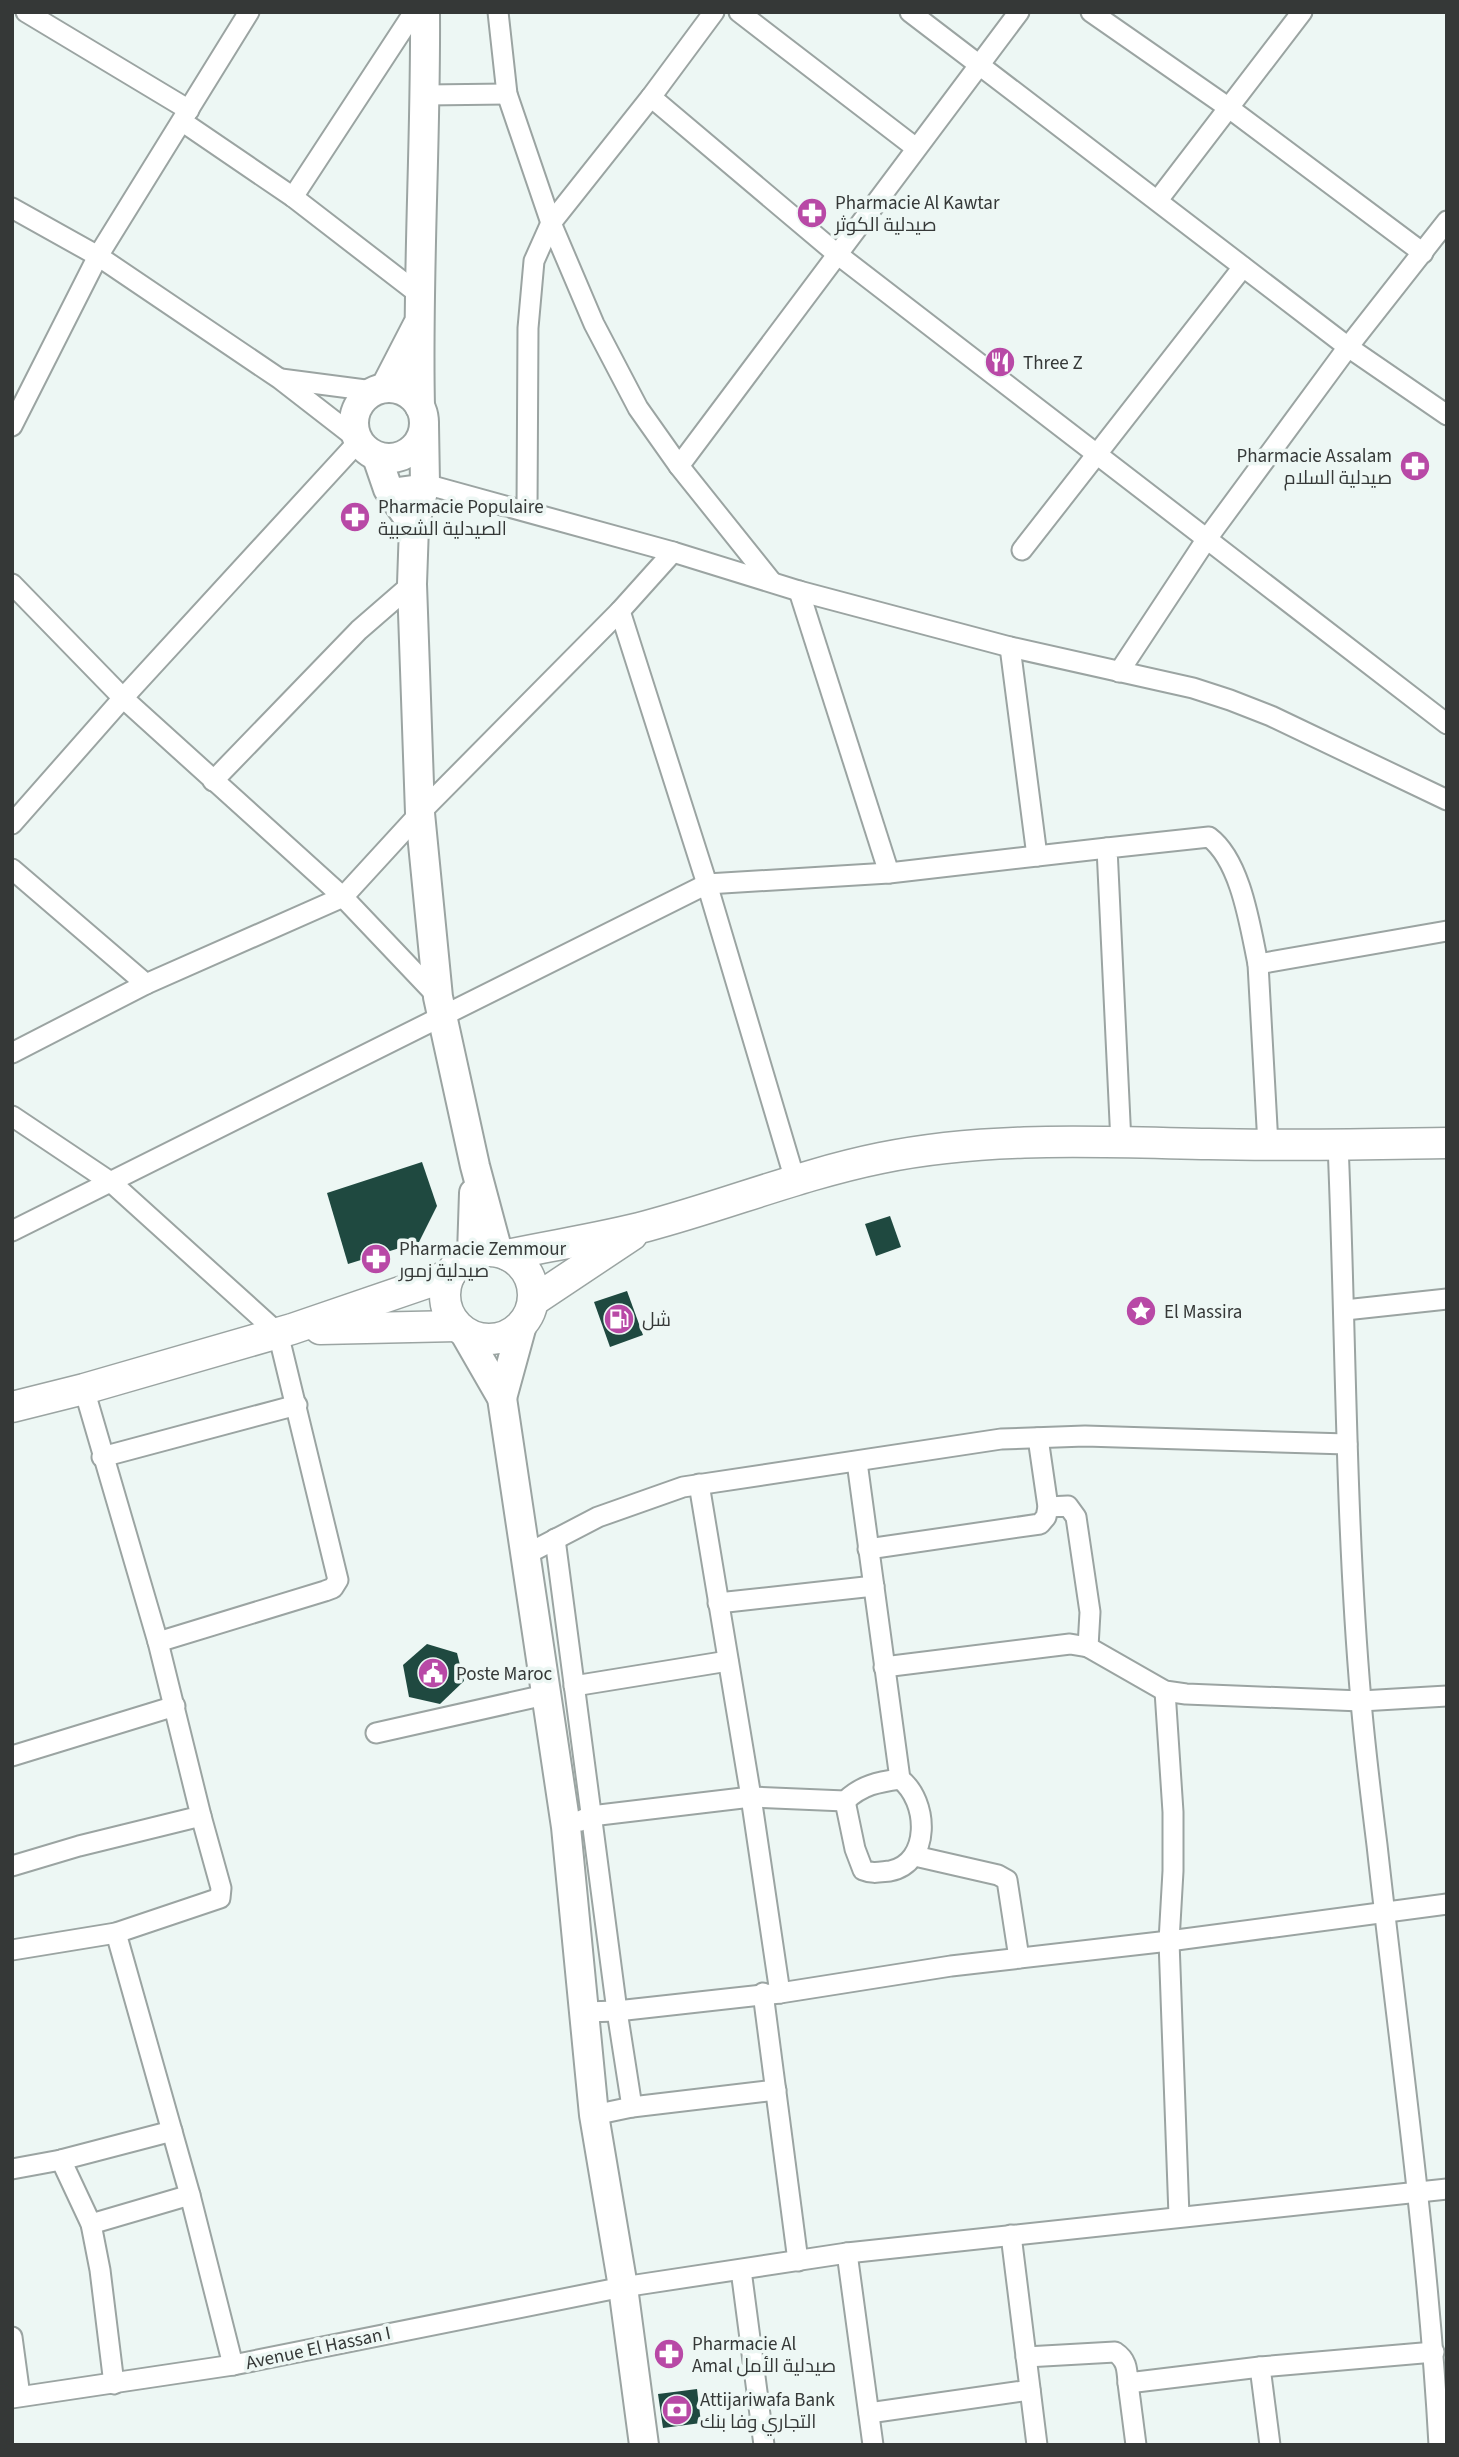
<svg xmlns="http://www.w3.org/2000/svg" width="1459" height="2457" viewBox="0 0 1459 2457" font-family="'Source Sans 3',Cairo,sans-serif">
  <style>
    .building { fill: #1f4940 }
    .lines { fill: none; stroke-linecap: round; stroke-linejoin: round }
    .street-casing { stroke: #9ba4a2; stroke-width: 23 }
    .secondary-casing { stroke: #9ba4a2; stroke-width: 32 }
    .primary-casing { stroke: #9ba4a2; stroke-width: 33 }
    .street { stroke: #fff; stroke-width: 19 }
    .secondary { stroke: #fff; stroke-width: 28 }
    .primary { stroke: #fff; stroke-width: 30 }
    .labels { text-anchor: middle; stroke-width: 7; stroke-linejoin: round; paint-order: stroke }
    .poi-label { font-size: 19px; fill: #353837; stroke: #edf7f4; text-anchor: start }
    .street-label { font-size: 19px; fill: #353837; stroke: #edf7f4 }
  </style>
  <rect width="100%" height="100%" fill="#edf7f4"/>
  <g class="building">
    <path d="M422,1162l15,44 -18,36 -71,22 -21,-71z"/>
    <path d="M890,1216l11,31 -25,9 -11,-32z"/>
    <path d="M627,1291l16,44 -33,12 -16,-45z"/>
    <path d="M427,1644l30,9 7,28 -24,23 -31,-7 -6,-32z"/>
    <path d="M697,2389l4,34 -38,5 -5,-34z"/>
  </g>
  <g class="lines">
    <g class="street-casing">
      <g id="street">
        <path d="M26,12l163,98"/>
        <path d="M498,12l9,82 44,129 43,101 44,84 41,58 92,115"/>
        <path d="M739,12l177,136"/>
        <path d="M910,12l438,335 99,68"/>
        <path d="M1091,12l138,96 194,145"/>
        <path d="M426,95l81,-1"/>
        <path d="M651,97l186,157 610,470"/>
        <path d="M183,122l110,75 127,98"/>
        <path d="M293,197l121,-185"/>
        <path d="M1158,200l144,-188"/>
        <path d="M12,208l86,48 182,123 76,59"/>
        <path d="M281,379l92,12"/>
        <path d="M12,426l86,-170 151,-244"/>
        <path d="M679,466l340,-454"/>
        <path d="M388,489l37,-5 248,68 126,39 211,56 183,41 37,12 41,16 176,84"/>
        <path d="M527,511l1,-183 6,-67 17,-38 100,-126 63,-85"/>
        <path d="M1022,550l221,-283"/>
        <path d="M12,584l111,114 220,199 95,100"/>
        <path d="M799,591l90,282"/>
        <path d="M620,611l87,273 88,296"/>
        <path d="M1010,647l27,209 70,-8"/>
        <path d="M1119,672l87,-132 142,-193 99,-126"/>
        <path d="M213,781l146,-151 53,-46"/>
        <path d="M12,824l111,-126 235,-256"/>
        <path d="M12,869l134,115"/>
        <path d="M12,1053l134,-69 197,-87 77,-84 200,-202 53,-59"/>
        <path d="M12,1116l100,67 166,150 60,247 -5,8 -8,3 -167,51"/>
        <path d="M1121,1143l-14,-295 102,-11c32,24 41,89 49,127"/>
        <path d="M1338,1144c8,186 7,372 23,557 4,48 10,96 16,144 22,200 51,399 62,600"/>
        <path d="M1268,1145l-10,-181 189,-33"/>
        <path d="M12,1231l695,-347 182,-11 148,-17"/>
        <path d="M1345,1310l102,-11"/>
        <path d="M102,1457l195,-52"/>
        <path d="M699,1484l52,313 29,196"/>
        <path d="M1048,1507l20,-1 8,11 14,95 -2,35"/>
        <path d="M555,1539l62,472 15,96 -38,8"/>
        <path d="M868,1549l172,-25 6,-7 2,-10 -10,-69"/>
        <path d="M525,1555l73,-38 85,-30 318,-48 84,-3 262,8"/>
        <path d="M718,1603l156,-17"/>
        <path d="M884,1667l186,-23 18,3 77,44 21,3 175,7 86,-5"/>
        <path d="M574,1686l154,-25"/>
        <path d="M1165,1691l8,121v59l-4,70 10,275"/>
        <path d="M376,1733l169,-38"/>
        <path d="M12,1756l163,-50"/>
        <path d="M845,1801l10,48 8,21c10,4 16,2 27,1 41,-8 39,-70 10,-92l-43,-317"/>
        <path d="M580,1821l11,-5 160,-19 94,4c17,-16 33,-19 55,-22"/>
        <path d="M915,1856l83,19 9,5 12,78"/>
        <path d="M12,1866l67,-20 122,-30 -43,-174 -74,-253"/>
        <path d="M116,1933l74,262 43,170"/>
        <path d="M12,1950l104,-17 104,-35 1,-10 -20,-72"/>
        <path d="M763,1993l35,268"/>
        <path d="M585,2012l32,-1 163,-18 171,-27 218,-25 278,-37"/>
        <path d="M632,2107l144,-17"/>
        <path d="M61,2160l30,64 9,46 14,114"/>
        <path d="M12,2169l49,-9 111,-29"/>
        <path d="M91,2224l99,-29"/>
        <path d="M1011,2235l26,210"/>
        <path d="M847,2253l26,192"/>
        <path d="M741,2270l23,175"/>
        <path d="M12,2337l8,59"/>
        <path d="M1026,2357l89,-5c12,8 12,17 13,31l132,-16 174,-15"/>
        <path d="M1260,2367l10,78"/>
        <path d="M1128,2383l8,62"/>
        <path d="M12,2398l221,-33 390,-78 224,-34 600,-64"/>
        <path d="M869,2413l161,-23"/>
      </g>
    </g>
    <g class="secondary-casing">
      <g id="secondary">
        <circle cx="389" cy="423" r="35"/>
        <path d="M385,388l32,-62"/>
        <path d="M420,407c-3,-132 6,-263 5,-395"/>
        <path d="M424,425l1,59 -11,42 -2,58 8,229 18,184 37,169 23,86"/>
        <path d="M377,457l11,32 26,37"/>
        <path d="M472,1254l2,-61"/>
        <path d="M464,1332l38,66 64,429 28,288 29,172 21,158"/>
        <path d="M502,1398l20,-73"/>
      </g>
    </g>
    <g class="primary-casing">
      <g id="primary">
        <circle cx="489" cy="1295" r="44"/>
        <path d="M507,1255c47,-10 95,-17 140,-29 79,-21 155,-52 234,-68 107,-22 220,-16 328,-14 79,2 158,0 238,-1"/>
        <path d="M533,1301l99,-66"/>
        <path d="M320,1329l137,-3"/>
        <path d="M12,1407l72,-18 208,-60 158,-54"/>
      </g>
    </g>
    <use href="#street" class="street"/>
    <use href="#secondary" class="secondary"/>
    <use href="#primary" class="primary"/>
  </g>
  <defs>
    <g id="pharmacy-disc" transform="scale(1.575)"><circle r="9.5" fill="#b849a6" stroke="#edf7f4"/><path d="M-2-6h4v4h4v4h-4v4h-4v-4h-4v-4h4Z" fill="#fff"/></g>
    <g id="restaurant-disc" transform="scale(1.575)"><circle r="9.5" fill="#b849a6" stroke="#edf7f4"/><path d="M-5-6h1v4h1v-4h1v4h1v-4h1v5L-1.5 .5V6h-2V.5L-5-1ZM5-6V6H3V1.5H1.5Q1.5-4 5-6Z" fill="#fff"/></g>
    <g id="sight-disc" transform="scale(1.575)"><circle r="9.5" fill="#b849a6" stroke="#edf7f4"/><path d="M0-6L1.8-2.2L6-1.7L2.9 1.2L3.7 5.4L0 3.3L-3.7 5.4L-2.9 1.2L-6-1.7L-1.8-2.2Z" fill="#fff"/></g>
    <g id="fuel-disc" transform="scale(1.575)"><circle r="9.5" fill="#b849a6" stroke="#edf7f4"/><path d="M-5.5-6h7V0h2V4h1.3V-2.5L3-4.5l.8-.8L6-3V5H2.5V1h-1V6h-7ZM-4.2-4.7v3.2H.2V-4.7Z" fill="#fff"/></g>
    <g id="civic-disc" transform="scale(1.575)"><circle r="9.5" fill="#b849a6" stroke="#edf7f4"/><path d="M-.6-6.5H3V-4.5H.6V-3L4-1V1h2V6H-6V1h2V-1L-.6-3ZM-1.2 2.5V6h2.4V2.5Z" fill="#fff"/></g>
    <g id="bank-disc" transform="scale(1.575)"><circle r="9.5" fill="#b849a6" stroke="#edf7f4"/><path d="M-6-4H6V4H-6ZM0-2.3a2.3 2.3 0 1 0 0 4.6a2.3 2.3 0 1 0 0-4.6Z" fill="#fff"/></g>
  </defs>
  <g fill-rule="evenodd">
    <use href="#pharmacy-disc" x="812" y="213"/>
    <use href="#restaurant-disc" x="1000" y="362"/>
    <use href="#pharmacy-disc" x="1415" y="466"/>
    <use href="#pharmacy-disc" x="355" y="517"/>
    <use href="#pharmacy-disc" x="376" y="1259"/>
    <use href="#sight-disc" x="1141" y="1311"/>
    <use href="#fuel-disc" x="619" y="1319"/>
    <use href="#civic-disc" x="433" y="1673"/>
    <use href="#pharmacy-disc" x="669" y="2354"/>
    <use href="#bank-disc" x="677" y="2410"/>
  </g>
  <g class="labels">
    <g class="poi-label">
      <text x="835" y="209">Pharmacie Al Kawtar<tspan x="835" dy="22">صيدلية الكوثر</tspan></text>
      <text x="1023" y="369">Three Z</text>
      <text x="1392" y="462" text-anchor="end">Pharmacie Assalam<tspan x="1392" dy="22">صيدلية السلام</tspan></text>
      <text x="378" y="513">Pharmacie Populaire<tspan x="378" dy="22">الصيدلية الشعبية</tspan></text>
      <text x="399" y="1255">Pharmacie Zemmour<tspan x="399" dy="22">صيدلية زمور</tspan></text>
      <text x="1164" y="1318">El Massira</text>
      <text x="642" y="1326">شل</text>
      <text x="456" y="1680">Poste Maroc</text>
      <text x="692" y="2350">Pharmacie Al<tspan x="692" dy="22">Amal صيدلية الأمل</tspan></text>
      <text x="700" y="2406">Attijariwafa Bank<tspan x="700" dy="22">التجاري وفا بنك</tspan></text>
    </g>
    <g class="street-label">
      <text transform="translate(318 2347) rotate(-12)" y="7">Avenue El Hassan I</text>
    </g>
  </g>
  <rect width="1459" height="2457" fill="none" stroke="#353837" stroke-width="28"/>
</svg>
